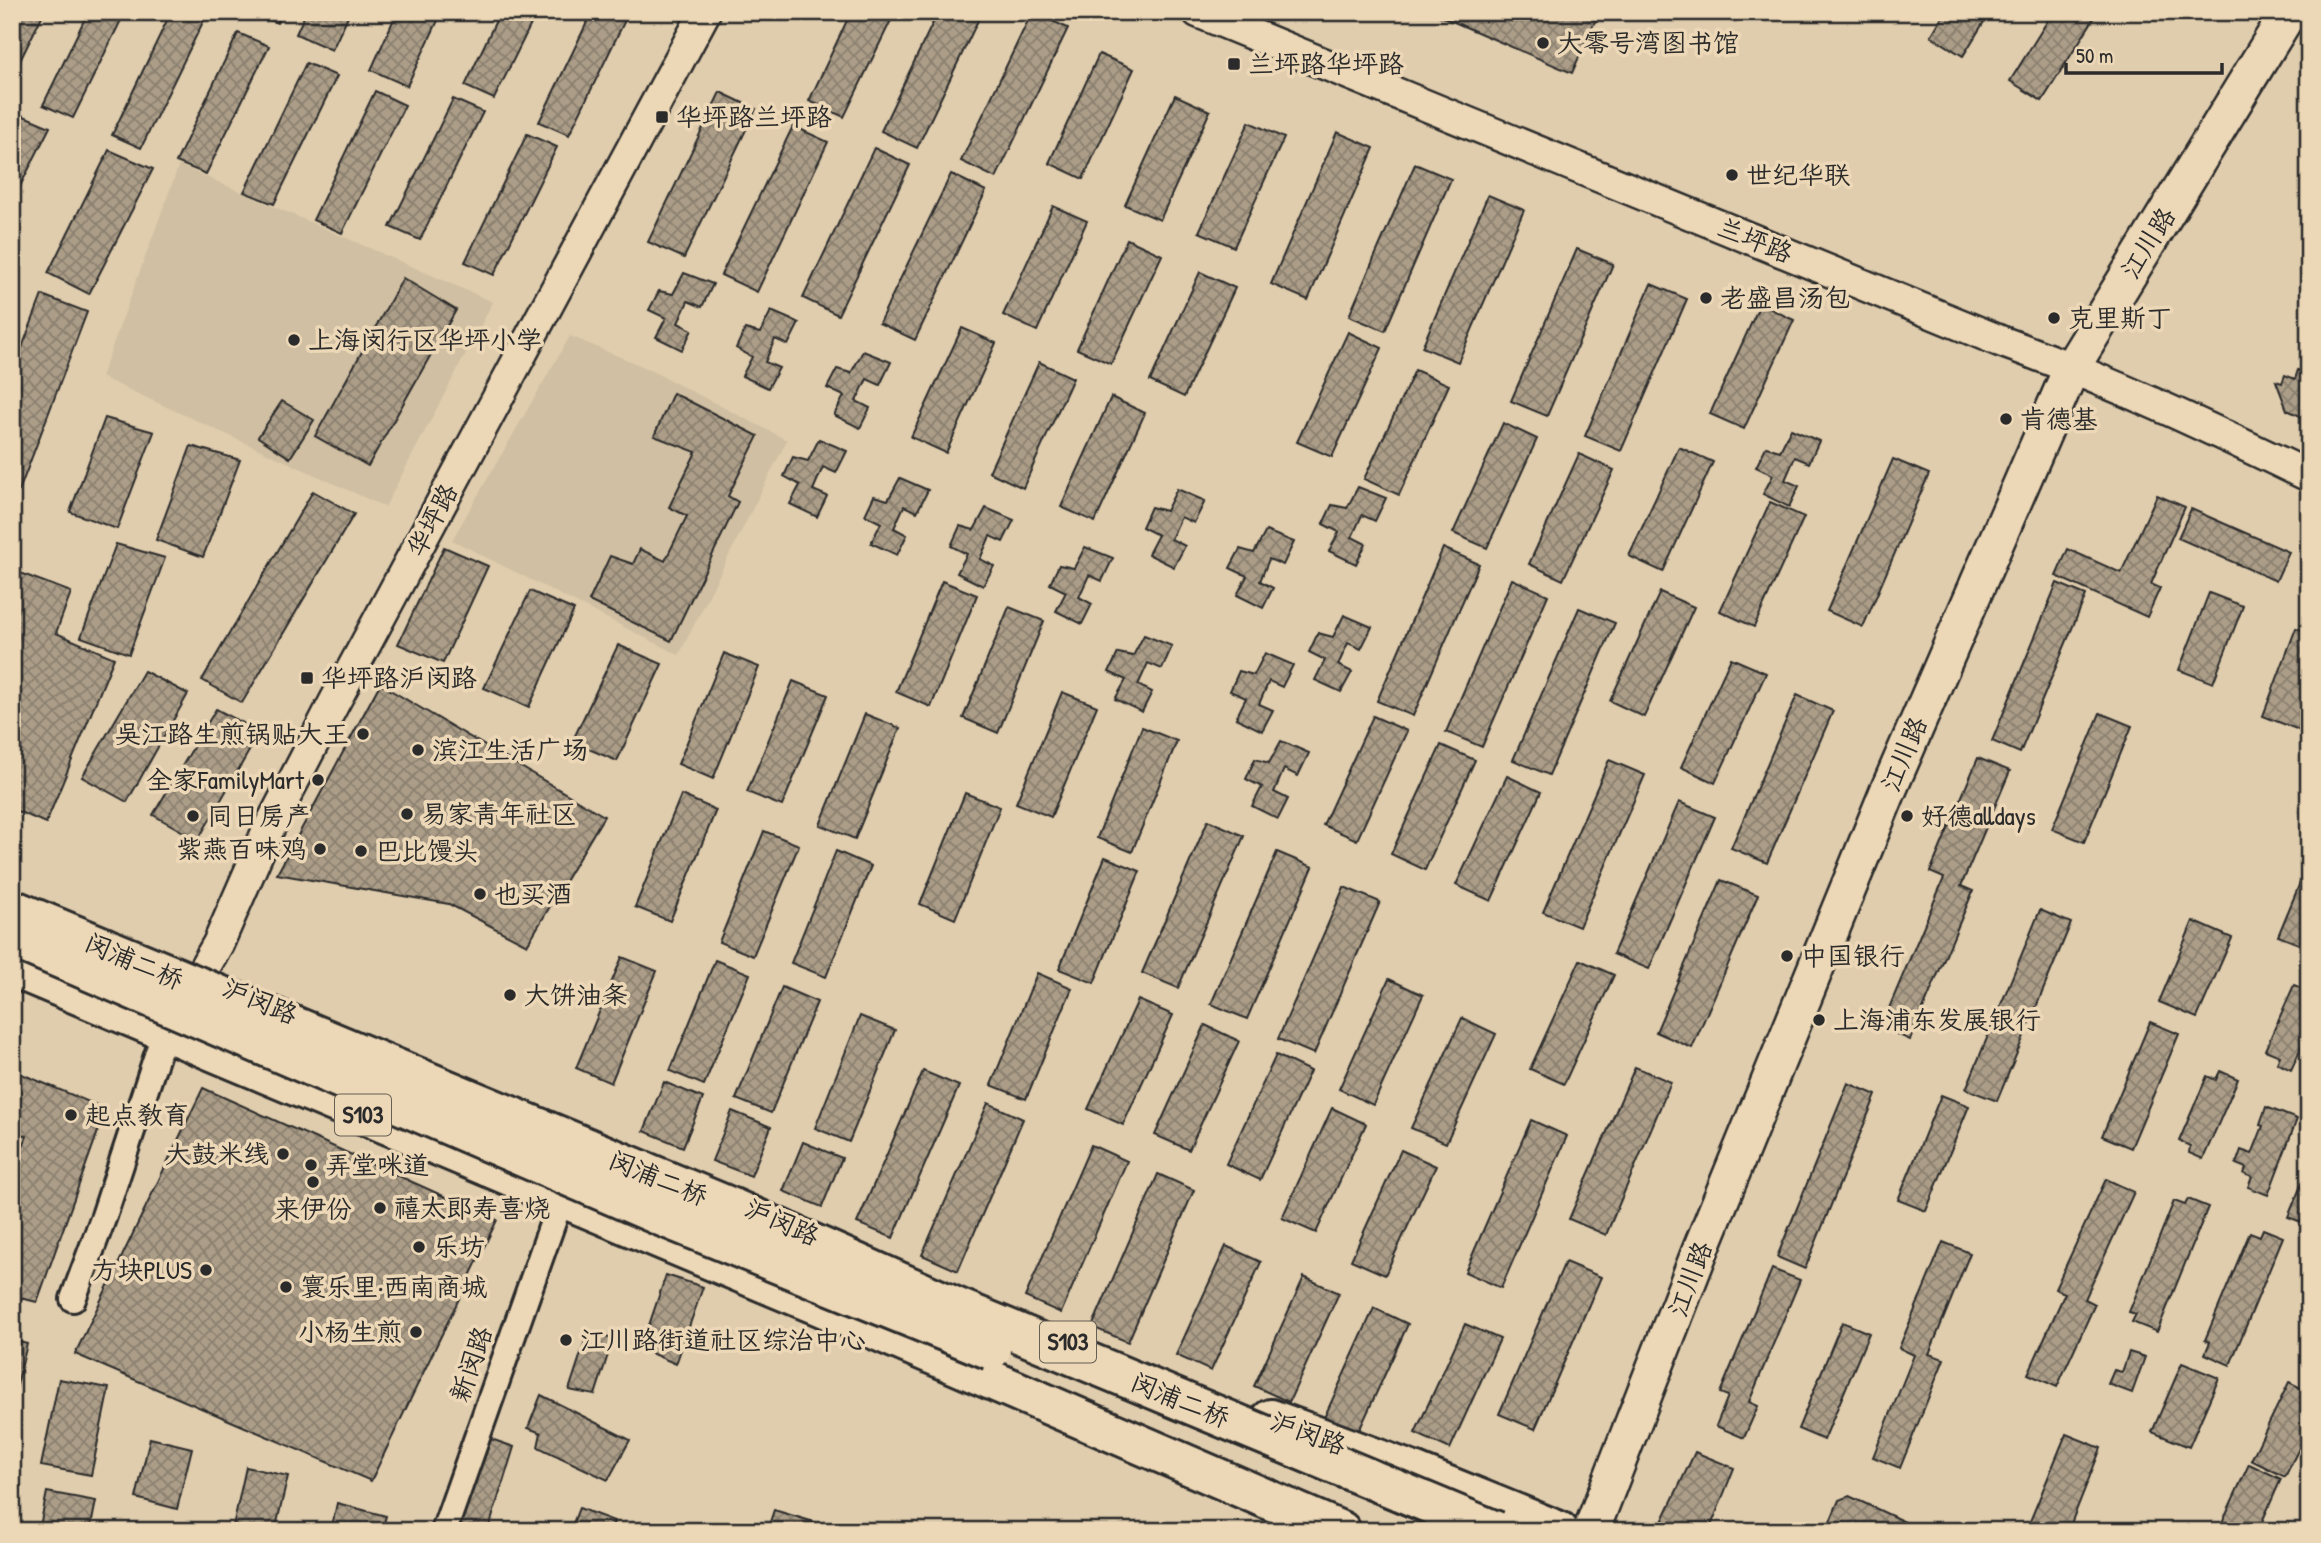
<svg xmlns="http://www.w3.org/2000/svg" width="2321" height="1543" viewBox="0 0 2321 1543" font-family="'Patrick Hand','LXGW WenKai TC',sans-serif">
  <style>
    .built { fill: #d0bfa2 }
    .building { fill: url(#building-cross-hatch); stroke: #2b2b2b; stroke-width: 2 }
    .lines { fill: none; stroke-linecap: round; stroke-linejoin: round }
    .minor-casing { stroke: #2b2b2b; stroke-width: 30 }
    .tertiary-casing { stroke: #2b2b2b; stroke-width: 35 }
    .secondary-casing { stroke: #2b2b2b; stroke-width: 40 }
    .primary-casing { stroke: #2b2b2b; stroke-width: 44 }
    .minor { stroke: #ecd7b6; stroke-width: 24 }
    .tertiary { stroke: #ecd7b6; stroke-width: 30 }
    .secondary { stroke: #ecd7b6; stroke-width: 35 }
    .primary { stroke: #ecd7b6; stroke-width: 38 }
    .rail-casing { stroke: #2b2b2b; stroke-width: 8 }
    .rail { stroke: #ecd7b6; stroke-width: 5; stroke-dasharray: 16; stroke-linecap: butt }
    .primary-bridge-casing { stroke: #2b2b2b; stroke-width: 44; stroke-linecap: butt }
    .primary-bridge { stroke: #ecd7b6; stroke-width: 38 }
    .poi-dot { fill: #2b2b2b; stroke: #ecd7b6; stroke-width: 2.5 }
    .labels { text-anchor: middle; stroke-width: 7; stroke-linejoin: round; paint-order: stroke }
    .shield { fill: #ecd7b6; stroke: #655f55; stroke-width: 2 }
    .shield-label { font-size: 24px; font-weight: bold; fill: #2b2b2b }
    .poi-label { font-size: 26px; fill: #2b2b2b; stroke: #ecd7b6; text-anchor: start }
    .street-label { font-size: 26px; fill: #2b2b2b; stroke: #ecd7b6 }
  </style>
  <defs>
    <pattern id="building-cross-hatch" width="8" height="8" patternUnits="userSpaceOnUse" patternTransform="scale(1.75)"><rect width="8" height="8" fill="#ab9d87"/><path d="M0 0l8 8M0 8l8-8" fill="none" stroke="#8b806f"/></pattern>
  </defs>
  <rect width="100%" height="100%" fill="#e0cdae"/>
  <filter id="ink" filterUnits="userSpaceOnUse"><feTurbulence type="fractalNoise" baseFrequency=".0143" numOctaves="2"/><feDisplacementMap in="SourceGraphic" scale="14" xChannelSelector="R" yChannelSelector="G"/><feConvolveMatrix kernelMatrix="1 2 1 2 8 2 1 2 1" color-interpolation-filters="sRGB"/></filter>
  <g filter="url(#ink)">
    <g class="built">
      <path d="M179,165l314,137 -108,205 -284,-130z"/>
      <path d="M570,336l74,31 143,73 -108,215 -227,-115z"/>
    </g>
    <g class="building">
      <path d="M12,12h32l-32,65z"/>
      <path d="M88,12h37l-52,106 -30,-13z"/>
      <path d="M171,12h16l17,8 -63,128 -29,-13z"/>
      <path d="M253,12h30l-6,11z"/>
      <path d="M306,12h44l-18,38 -36,-16z"/>
      <path d="M397,12h45l-35,74 -36,-16z"/>
      <path d="M500,12h37l-43,87 -29,-13z"/>
      <path d="M592,12h37l-60,123 -30,-13z"/>
      <path d="M851,12h44l-51,105 -35,-16z"/>
      <path d="M938,12h44l-65,136 -36,-17z"/>
      <path d="M1032,12l36,16 -72,150 -35,-17z"/>
      <path d="M1431,12h168l-27,61z"/>
      <path d="M1945,12h45l-27,44 -32,-20z"/>
      <path d="M2053,12h45l-56,89 -32,-20z"/>
      <path d="M238,33l31,13 -63,128 -30,-12z"/>
      <path d="M1099,54l35,15 -51,110 -34,-16z"/>
      <path d="M306,63l31,13 -63,128 -30,-12z"/>
      <path d="M375,91l30,14 -63,128 -29,-13z"/>
      <path d="M720,92l36,17 -72,149 -36,-16z"/>
      <path d="M1175,95l35,16 -50,109 -35,-15z"/>
      <path d="M453,99l30,13 -63,128 -30,-13z"/>
      <path d="M12,111l38,16 -38,75z"/>
      <path d="M1249,122l35,16 -50,109 -35,-15z"/>
      <path d="M793,126l35,16 -71,150 -36,-17z"/>
      <path d="M1337,132l37,16 -66,152 -37,-16z"/>
      <path d="M527,134l30,13 -63,128 -29,-13z"/>
      <path d="M874,148l36,17 -72,150 -35,-17z"/>
      <path d="M109,150l44,19 -64,125 -41,-21z"/>
      <path d="M1415,164l36,15 -66,152 -36,-15z"/>
      <path d="M951,174l35,17 -71,149 -36,-17z"/>
      <path d="M1488,195l36,15 -66,152 -36,-15z"/>
      <path d="M1053,206l34,15 -50,110 -34,-16z"/>
      <path d="M1127,239l35,16 -51,109 -34,-15z"/>
      <path d="M1577,249l36,15 -66,152 -36,-15z"/>
      <path d="M1200,272l35,16 -51,109 -34,-16z"/>
      <path d="M684,273l29,11 -11,23 -14,-6 -10,22 14,7 -10,20 -26,-13 10,-19 -17,-8 10,-19 14,3z"/>
      <path d="M403,278l53,32 -88,156 -53,-30z"/>
      <path d="M1651,284l36,15 -66,152 -36,-15z"/>
      <path d="M42,295l45,17 -68,179 -7,-2v-115z"/>
      <path d="M1760,304l34,16 -50,109 -34,-15z"/>
      <path d="M771,311l28,12 -11,22 -13,-6 -10,23 14,6 -11,20 -26,-12 10,-19 -16,-9 9,-19 15,4z"/>
      <path d="M962,328l34,15 -50,110 -35,-16z"/>
      <path d="M1348,332l34,16 -50,109 -35,-15z"/>
      <path d="M863,351l28,11 -11,23 -13,-6 -11,22 14,7 -10,20 -26,-13 10,-19 -17,-8 10,-19 14,4z"/>
      <path d="M1039,362l34,16 -50,110 -34,-16z"/>
      <path d="M1415,370l34,15 -50,110 -35,-16z"/>
      <path d="M2298,370l11,4v46l-22,-10 -11,-29 6,2 3,-8 10,4z"/>
      <path d="M673,393l85,43 -30,60 10,6 -67,139 -82,-40 21,-45 23,8 7,-15 25,12 22,-45 -18,-9 27,-55 -42,-16z"/>
      <path d="M1111,397l34,16 -50,109 -34,-15z"/>
      <path d="M282,401l32,19 -24,38 -32,-21z"/>
      <path d="M105,418l49,14 -37,97 -47,-17z"/>
      <path d="M1503,423l34,16 -50,109 -34,-15z"/>
      <path d="M1791,429l28,12 -10,22 -14,-6 -10,23 14,6 -10,21 -26,-13 10,-19 -17,-8 10,-20 14,4z"/>
      <path d="M819,439l28,12 -11,22 -13,-6 -10,23 14,6 -10,21 -27,-13 10,-19 -16,-9 9,-19 15,4z"/>
      <path d="M191,446l49,14 -37,97 -47,-17z"/>
      <path d="M1679,447l34,15 -50,110 -34,-16z"/>
      <path d="M1579,454l35,16 -51,110 -34,-16z"/>
      <path d="M1893,459l36,15 -66,153 -36,-16z"/>
      <path d="M900,478l28,12 -11,22 -13,-6 -10,22 13,7 -10,20 -26,-12 10,-20 -16,-8 9,-19 14,4z"/>
      <path d="M1358,487l28,11 -11,23 -13,-6 -10,22 14,7 -10,20 -27,-13 10,-19 -16,-8 9,-19 15,3z"/>
      <path d="M1177,489l28,12 -11,22 -13,-6 -10,22 14,7 -11,21 -26,-13 10,-19 -16,-8 9,-20 15,4z"/>
      <path d="M313,491l41,23 -112,189 -40,-23z"/>
      <path d="M2157,495l28,12 -34,77 9,4 -13,29 -91,-41 12,-27 53,24z"/>
      <path d="M1770,502l34,15 -50,110 -34,-16z"/>
      <path d="M986,508l28,12 -11,22 -13,-6 -10,23 14,7 -11,20 -26,-13 10,-19 -16,-8 9,-20 14,4z"/>
      <path d="M2191,509l98,43 -13,29 -98,-43z"/>
      <path d="M1266,531l28,11 -11,23 -14,-6 -9,22 13,7 -10,20 -26,-13 10,-19 -17,-8 10,-19 14,4z"/>
      <path d="M116,544l49,14 -36,96 -48,-17z"/>
      <path d="M444,547l44,19 -45,97 -45,-19z"/>
      <path d="M1085,547l28,11 -11,23 -13,-6 -10,22 13,7 -10,20 -26,-13 10,-19 -16,-8 9,-19 15,3z"/>
      <path d="M1443,548l36,16 -66,152 -36,-15z"/>
      <path d="M12,570l59,22 -15,41 58,25 -68,165 -34,-14z"/>
      <path d="M1512,579l36,16 -66,152 -36,-15z"/>
      <path d="M942,581l35,14 -46,112 -35,-15z"/>
      <path d="M2057,583l29,12 -66,158 -28,-12z"/>
      <path d="M530,591l44,19 -45,97 -45,-19z"/>
      <path d="M1660,592l34,15 -50,110 -34,-16z"/>
      <path d="M2209,593l34,13 -30,77 -34,-13z"/>
      <path d="M1009,607l35,14 -46,112 -35,-15z"/>
      <path d="M1579,608l36,15 -66,152 -36,-15z"/>
      <path d="M1344,615l28,12 -11,22 -13,-6 -10,22 14,7 -11,20 -26,-12 10,-20 -16,-8 9,-19 15,4z"/>
      <path d="M2296,628l13,5v72l-10,25 -36,-14z"/>
      <path d="M1144,635l28,11 -10,23 -14,-6 -10,22 14,7 -10,20 -27,-13 11,-19 -17,-8 9,-19 15,3z"/>
      <path d="M618,645l44,19 -45,97 -45,-19z"/>
      <path d="M724,653l35,14 -46,112 -35,-15z"/>
      <path d="M1265,653l28,12 -11,22 -13,-6 -10,23 14,6 -11,21 -26,-13 10,-20 -16,-7 9,-20 15,4z"/>
      <path d="M1731,658l35,15 -51,110 -34,-16z"/>
      <path d="M144,671l44,23 -61,108 -45,-25z"/>
      <path d="M793,681l35,14 -46,111 -35,-14z"/>
      <path d="M380,684l224,132 -77,129 -78,-41 -172,-30z"/>
      <path d="M1062,692l35,14 -46,111 -35,-14z"/>
      <path d="M1797,695l36,16 -66,152 -36,-15z"/>
      <path d="M216,709l44,23 -62,108 -45,-25z"/>
      <path d="M2100,713l32,13 -48,116 -32,-13z"/>
      <path d="M865,714l35,14 -45,111 -35,-14z"/>
      <path d="M1373,716l34,15 -50,109 -34,-15z"/>
      <path d="M1142,727l35,14 -45,111 -35,-14z"/>
      <path d="M1281,741l28,12 -11,23 -14,-7 -10,23 14,7 -10,20 -26,-13 10,-19 -16,-8 9,-20 14,4z"/>
      <path d="M1441,745l34,15 -50,110 -34,-16z"/>
      <path d="M1978,758l32,13 -49,115 12,5 -63,149 -29,-13 63,-149 -14,-6z"/>
      <path d="M1609,760l36,15 -66,152 -36,-15z"/>
      <path d="M1507,776l34,16 -50,109 -35,-16z"/>
      <path d="M965,793l35,14 -45,112 -35,-15z"/>
      <path d="M681,795l35,15 -46,111 -35,-14z"/>
      <path d="M1679,802l36,15 -66,152 -36,-15z"/>
      <path d="M1208,820l36,16 -66,152 -36,-15z"/>
      <path d="M764,831l35,14 -46,111 -34,-14z"/>
      <path d="M836,851l35,15 -45,111 -35,-14z"/>
      <path d="M1277,852l36,15 -66,152 -36,-15z"/>
      <path d="M1105,857l35,14 -46,112 -35,-14z"/>
      <path d="M2309,861v87l-31,-12z"/>
      <path d="M1721,880l37,15 -66,153 -36,-16z"/>
      <path d="M1344,887l36,15 -66,152 -36,-15z"/>
      <path d="M2040,910l31,13 -74,178 -31,-12z"/>
      <path d="M2193,921l39,17 -35,80 -38,-16z"/>
      <path d="M622,957l35,14 -46,112 -35,-15z"/>
      <path d="M715,960l35,14 -46,111 -34,-14z"/>
      <path d="M1580,960l34,15 -50,109 -34,-15z"/>
      <path d="M1037,973l35,15 -46,111 -35,-14z"/>
      <path d="M1389,979l34,16 -50,110 -34,-16z"/>
      <path d="M2308,979l1,52 -18,39 -14,-7 3,-7 -15,-6 29,-65 10,4z"/>
      <path d="M782,987l35,15 -46,111 -35,-14z"/>
      <path d="M1138,1000l35,15 -50,110 -35,-16z"/>
      <path d="M860,1016l35,14 -46,112 -34,-14z"/>
      <path d="M1462,1018l34,16 -50,109 -35,-15z"/>
      <path d="M2150,1022l29,12 -48,114 -29,-12z"/>
      <path d="M1205,1025l34,16 -50,109 -34,-15z"/>
      <path d="M1276,1055l34,16 -50,109 -34,-16z"/>
      <path d="M1635,1067l36,15 -65,153 -37,-16z"/>
      <path d="M12,1070l94,39 -69,193 -25,-6v-122l15,-38 -15,-5z"/>
      <path d="M923,1071l36,15 -66,152 -36,-15z"/>
      <path d="M2220,1071l18,8 -35,80 -14,-6 1,-7 -11,-5 28,-65 9,4z"/>
      <path d="M664,1082l39,16 -20,49 -39,-16z"/>
      <path d="M1848,1083l28,12 -71,174 -28,-12z"/>
      <path d="M203,1088l294,132 -126,261 -296,-127z"/>
      <path d="M1941,1095l28,11 -43,105 -28,-11z"/>
      <path d="M988,1103l35,16 -65,152 -36,-16z"/>
      <path d="M2266,1107l31,12 -29,76 -20,-8 4,-10 -8,-3 2,-6 -10,-4 5,-14 11,4 11,-28 -3,-1z"/>
      <path d="M1332,1108l34,16 -50,109 -34,-15z"/>
      <path d="M732,1111l39,16 -20,49 -39,-15z"/>
      <path d="M1531,1120l36,16 -66,152 -36,-16z"/>
      <path d="M803,1142l39,16 -20,49 -39,-16z"/>
      <path d="M1091,1145l36,16 -66,152 -36,-16z"/>
      <path d="M1401,1150l35,16 -51,109 -34,-15z"/>
      <path d="M2309,1166v59l-21,-8z"/>
      <path d="M1158,1174l36,16 -66,152 -36,-15z"/>
      <path d="M2106,1179l28,13 -49,107 10,5 -38,83 -29,-13 37,-81 -10,-4z"/>
      <path d="M2188,1199l20,8 -51,125 -25,-10 4,-8 -7,-2 45,-111 11,4z"/>
      <path d="M2263,1229l20,8 -53,128 -25,-11 5,-12 -5,-2 45,-108 10,4z"/>
      <path d="M1943,1242l27,11 -41,101 15,5 -44,109 -27,-11 41,-102 -15,-7z"/>
      <path d="M1226,1246l35,16 -50,109 -35,-16z"/>
      <path d="M1565,1262l36,15 -66,152 -36,-15z"/>
      <path d="M1772,1269l28,11 -51,122 9,4 -14,32 -28,-12 12,-30 -8,-3z"/>
      <path d="M666,1275l37,12 -27,77 -35,-15z"/>
      <path d="M1304,1277l35,16 -50,109 -35,-16z"/>
      <path d="M1374,1308l34,16 -50,109 -34,-15z"/>
      <path d="M1842,1322l27,11 -45,107 -26,-11z"/>
      <path d="M1465,1324l35,15 -50,110 -35,-16z"/>
      <path d="M588,1332l25,7 -18,56 -26,-5z"/>
      <path d="M12,1340l15,4 -15,62z"/>
      <path d="M2129,1352l16,5 -13,36 -24,-9 6,-14 8,2z"/>
      <path d="M2182,1363l37,15 -30,69 -37,-15z"/>
      <path d="M59,1379l50,9 -18,87 -50,-9z"/>
      <path d="M2289,1382l20,10v36l-24,49 -34,-17z"/>
      <path d="M541,1395l89,45 -22,40 -70,-33 3,-14 -13,-5z"/>
      <path d="M2066,1434l35,14 -33,83h-42z"/>
      <path d="M150,1438l42,10 -15,61 -41,-11z"/>
      <path d="M491,1439l23,8 -26,84h-30z"/>
      <path d="M1695,1452l39,16 -25,63h-46l-3,-5z"/>
      <path d="M2249,1464l32,15 -23,52h-40z"/>
      <path d="M246,1467l42,9 -13,55h-27l-15,-5z"/>
      <path d="M47,1492l49,9 -6,30h-51z"/>
      <path d="M1849,1496l56,26 -4,9h-75l13,-31z"/>
      <path d="M337,1503l49,13 -4,15h-51z"/>
      <path d="M579,1508l35,13 -3,10h-41z"/>
      <path d="M774,1510l40,12 -3,9h-44z"/>
    </g>
    <g class="lines">
      <g class="minor-casing">
        <g id="minor">
          <path d="M73,1299l31,-83 61,-185"/>
          <path d="M444,1531l122,-346"/>
        </g>
      </g>
      <g class="tertiary-casing">
        <g id="tertiary">
          <path d="M1198,12l802,329c106,38 207,86 309,135"/>
          <path d="M184,1003l34,-59 49,-112 67,-129 371,-691"/>
        </g>
      </g>
      <g class="secondary-casing">
        <path id="secondary" d="M1591,1531l109,-280 188,-460 184,-424 217,-355"/>
      </g>
      <g class="primary-casing">
        <g id="primary">
          <path d="M12,967l808,339 521,225"/>
          <path d="M1271,1419l140,52 148,60"/>
        </g>
      </g>
      <use href="#minor" class="minor"/>
      <use href="#tertiary" class="tertiary"/>
      <use href="#secondary" class="secondary"/>
      <use href="#primary" class="primary"/>
      <g class="rail-casing">
        <g id="rail">
          <path d="M12,917l1468,614"/>
          <path d="M12,931l1436,600"/>
        </g>
      </g>
      <use href="#rail" class="rail"/>
      <g class="primary-bridge-casing">
        <g id="primary-bridge">
          <path d="M12,909l723,300 223,99 538,223"/>
          <path d="M12,938l651,279 328,133"/>
        </g>
      </g>
      <use href="#primary-bridge" class="primary-bridge"/>
    </g>
  </g>
  <g class="poi-dot">
    <circle cx="1543" cy="43" r="7"/>
    <rect x="1227" y="57" width="14" height="14" rx="3.5"/>
    <rect x="655" y="110" width="14" height="14" rx="3.5"/>
    <circle cx="1732" cy="175" r="7"/>
    <circle cx="1706" cy="298" r="7"/>
    <circle cx="2054" cy="318" r="7"/>
    <circle cx="294" cy="340" r="7"/>
    <circle cx="2006" cy="419" r="7"/>
    <rect x="300" y="671" width="14" height="14" rx="3.5"/>
    <circle cx="363" cy="734" r="7"/>
    <circle cx="418" cy="750" r="7"/>
    <circle cx="318" cy="780" r="7"/>
    <circle cx="407" cy="814" r="7"/>
    <circle cx="193" cy="816" r="7"/>
    <circle cx="1907" cy="816" r="7"/>
    <circle cx="320" cy="849" r="7"/>
    <circle cx="361" cy="851" r="7"/>
    <circle cx="480" cy="894" r="7"/>
    <circle cx="1787" cy="956" r="7"/>
    <circle cx="510" cy="995" r="7"/>
    <circle cx="1819" cy="1020" r="7"/>
    <circle cx="71" cy="1115" r="7"/>
    <circle cx="283" cy="1154" r="7"/>
    <circle cx="311" cy="1165" r="7"/>
    <circle cx="313" cy="1182" r="7"/>
    <circle cx="380" cy="1208" r="7"/>
    <circle cx="419" cy="1247" r="7"/>
    <circle cx="206" cy="1270" r="7"/>
    <circle cx="286" cy="1287" r="7"/>
    <circle cx="416" cy="1332" r="7"/>
    <circle cx="566" cy="1340" r="7"/>
  </g>
  <g class="labels">
    <g class="shield">
      <rect x="335" y="1094.5" width="56" height="41" rx="5"/>
      <rect x="1040" y="1321.5" width="56" height="41" rx="5"/>
    </g>
    <g class="shield-label">
      <text x="363" y="1123">S103</text>
      <text x="1068" y="1350">S103</text>
    </g>
    <g class="poi-label">
      <text x="1557" y="52">大零号湾图书馆</text>
      <text x="1248" y="73">兰坪路华坪路</text>
      <text x="676" y="126">华坪路兰坪路</text>
      <text x="1746" y="184">世纪华联</text>
      <text x="1720" y="307">老盛昌汤包</text>
      <text x="2068" y="327">克里斯丁</text>
      <text x="308" y="349">上海闵行区华坪小学</text>
      <text x="2020" y="428">肯德基</text>
      <text x="321" y="687">华坪路沪闵路</text>
      <text x="349" y="743" text-anchor="end">吴江路生煎锅贴大王</text>
      <text x="432" y="759">滨江生活广场</text>
      <text x="304" y="789" text-anchor="end">全家FamilyMart</text>
      <text x="421" y="823">易家青年社区</text>
      <text x="207" y="825">同日房产</text>
      <text x="1921" y="825">好德alldays</text>
      <text x="306" y="858" text-anchor="end">紫燕百味鸡</text>
      <text x="375" y="860">巴比馒头</text>
      <text x="494" y="903">也买酒</text>
      <text x="1801" y="965">中国银行</text>
      <text x="524" y="1004">大饼油条</text>
      <text x="1833" y="1029">上海浦东发展银行</text>
      <text x="85" y="1124">起点教育</text>
      <text x="269" y="1163" text-anchor="end">大鼓米线</text>
      <text x="325" y="1174">弄堂咪道</text>
      <text x="394" y="1217">禧太郎寿喜烧</text>
      <text x="313" y="1218" text-anchor="middle">来伊份</text>
      <text x="433" y="1256">乐坊</text>
      <text x="192" y="1279" text-anchor="end">方块PLUS</text>
      <text x="300" y="1296">寰乐里·西南商城</text>
      <text x="402" y="1341" text-anchor="end">小杨生煎</text>
      <text x="580" y="1349">江川路街道社区综治中心</text>
    </g>
    <g class="street-label">
      <text transform="translate(1755 240) rotate(22)" y="9">兰坪路</text>
      <text transform="translate(2148 243) rotate(-58)" y="9">江川路</text>
      <text transform="translate(432 520) rotate(-62)" y="9">华坪路</text>
      <text transform="translate(1904 754) rotate(-67)" y="9">江川路</text>
      <text transform="translate(134 961) rotate(23)" y="9">闵浦二桥</text>
      <text transform="translate(260 1001) rotate(23)" y="9">沪闵路</text>
      <text transform="translate(658 1178) rotate(22)" y="9">闵浦二桥</text>
      <text transform="translate(782 1222) rotate(24)" y="9">沪闵路</text>
      <text transform="translate(1690 1279) rotate(-69)" y="9">江川路</text>
      <text transform="translate(471 1364) rotate(-71)" y="9">新闵路</text>
      <text transform="translate(1180 1400) rotate(22)" y="9">闵浦二桥</text>
      <text transform="translate(1308 1433) rotate(20)" y="9">沪闵路</text>
    </g>
  </g>
  <rect width="2321" height="1543" fill="none" stroke="#ecd7b6" stroke-width="42"/>
  <rect x="21" y="21" width="2279" height="1501" fill="none" stroke="#2b2b2b" stroke-width="2.5" filter="url(#ink)"/>
  <path d="M2066 63v10h156v-10" fill="none" stroke="#2b2b2b" stroke-width="3.5"/>
  <text x="2076" y="63" font-size="21" fill="#2b2b2b" stroke="#ecd7b6" stroke-width="5" paint-order="stroke">50 m</text>
</svg>
